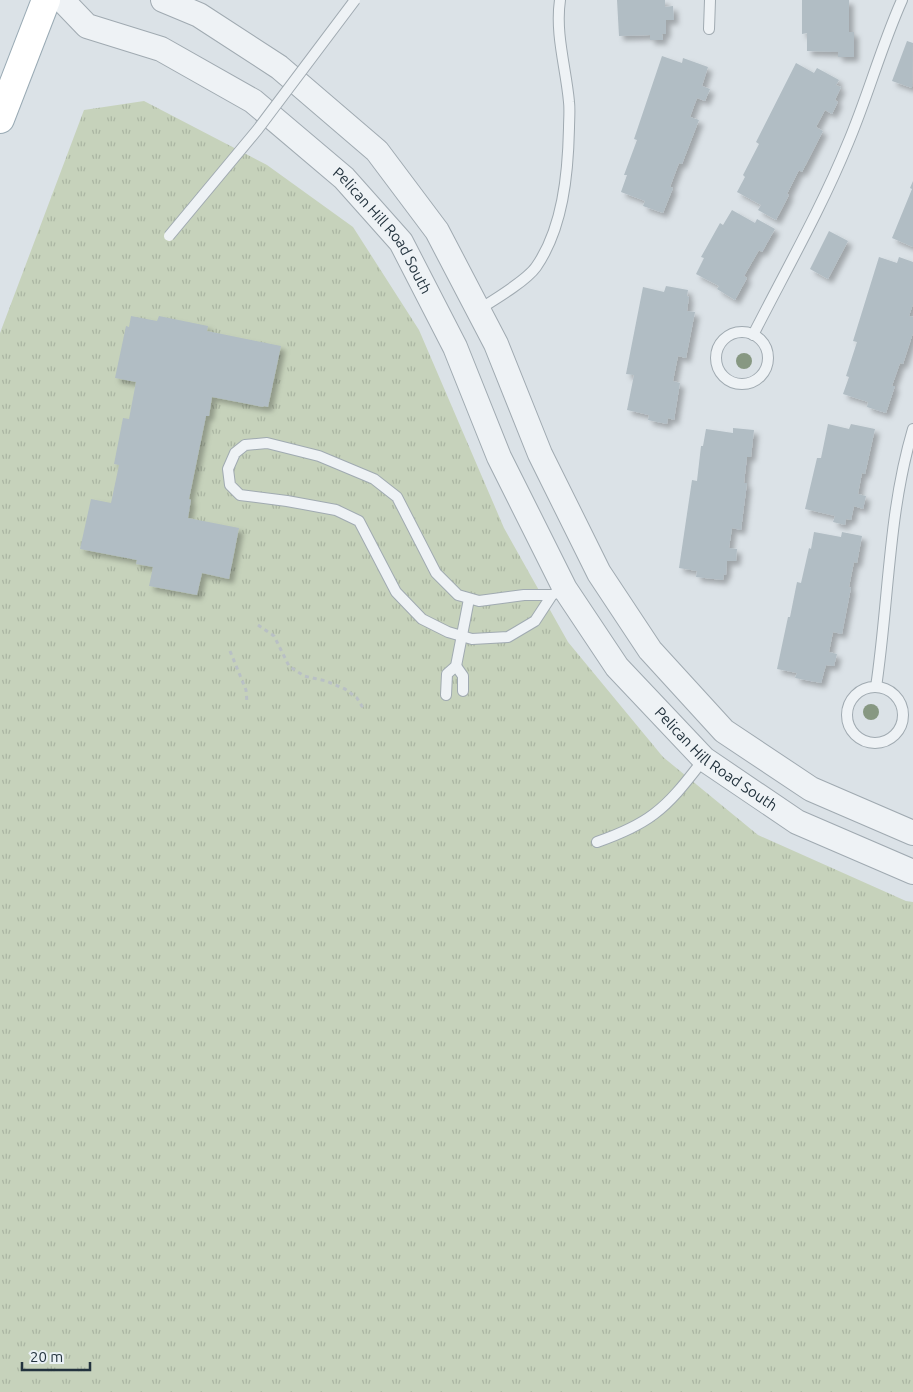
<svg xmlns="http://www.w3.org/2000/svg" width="913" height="1392" viewBox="0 0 913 1392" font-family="Ubuntu,sans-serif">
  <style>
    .grass { fill: url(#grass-tufts) }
    .building { fill: #b1bdc4; filter: url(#shadow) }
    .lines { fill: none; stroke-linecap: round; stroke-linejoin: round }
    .service-casing { stroke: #a0aab1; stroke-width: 12 }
    .tertiary-casing { stroke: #a0aab1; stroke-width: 26 }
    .primary-casing { stroke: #99aab4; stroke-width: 30 }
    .path { stroke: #b9c0c5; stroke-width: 3; stroke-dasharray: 4 4; stroke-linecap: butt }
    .service { stroke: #eef2f5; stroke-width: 10 }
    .tertiary { stroke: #eef2f5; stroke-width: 24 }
    .primary { stroke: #fff; stroke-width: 28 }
    .service-bridge-casing { stroke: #a0aab1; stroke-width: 12; stroke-linecap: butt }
    .service-bridge { stroke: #eef2f5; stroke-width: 10 }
    .tree { fill: #879882 }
    .labels { text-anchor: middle; stroke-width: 4.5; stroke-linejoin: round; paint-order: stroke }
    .street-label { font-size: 15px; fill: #23333e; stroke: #eaf1f5 }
  </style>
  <defs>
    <pattern id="grass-tufts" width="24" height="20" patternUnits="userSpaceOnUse" patternTransform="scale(1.25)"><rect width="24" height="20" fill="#c6d2bb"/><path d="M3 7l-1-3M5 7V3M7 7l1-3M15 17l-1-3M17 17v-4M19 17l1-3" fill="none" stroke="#aab5a2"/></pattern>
    <filter id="shadow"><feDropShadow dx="4.5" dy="4.5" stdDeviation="2.5" flood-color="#0004"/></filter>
  </defs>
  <rect width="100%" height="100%" fill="#dbe2e7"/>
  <path class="grass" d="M144,101l123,64 86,62 66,103 85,198 64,114 95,115 95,78 148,66 7,1v490h-913v-1059l84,-223z"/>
  <g class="building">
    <path d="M617,0h48v7l8,-1 1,14h-8v14h-4l1,6h-13v-5l-31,1z"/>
    <path d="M802,0h47v32h5v25h-16v-5l-31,-1v-18l-5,1z"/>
    <path d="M907,41l6,2 -1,45 -20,-7z"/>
    <path d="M662,56l20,7 1,-5 25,9 -6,19 8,3 -5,12 -8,-3 -7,19 9,3 -17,44 -3,-1 -9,24 3,1 -10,25 -20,-7 2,-5 -24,-9 6,-17h-3l13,-35 -3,-1z"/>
    <path d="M796,63l18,10 3,-5 22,12 -3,5 5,2 -6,13 3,2 -6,12 -7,-4 -9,17 7,4 -21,41 -3,-2 -12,24 2,1 -13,25 -18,-10 3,-5 -24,-13 8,-15 -2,-2 16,-31 -3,-2z"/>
    <path d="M913,181v66l-21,-9 20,-49 -2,-1z"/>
    <path d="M732,210l23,13 2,-4 18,10 -13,23 -3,-2 -15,26 3,2 -12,22 -18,-11 2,-3 -23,-12 8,-16 -3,-1 19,-34 3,2z"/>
    <path d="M829,231l19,10 -20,38 -18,-10z"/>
    <path d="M879,257l18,6 2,-6 14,5v42l-4,12 4,1v16l-10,31 -3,-1 -8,23h3l-9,27 -19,-6 1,-5 -25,-8 6,-17 -3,-1 11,-34 -4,-1z"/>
    <path d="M666,286l22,4 -1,6 2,1 -2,14 8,1 -9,46 -8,-2 -5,25 7,2 -6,37 -6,-2 -1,6 -19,-4 1,-5 -22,-5 7,-35 -8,-1 17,-87 21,5z"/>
    <path d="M131,316l26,5 2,-5 49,10 -1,5 74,15 -13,61 -4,-1 -1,1 -51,-10 -3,19h-3l-17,83 2,1 -3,18 51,10 -10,51 -27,-6 -5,22 -48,-9 4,-19 -17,-3 1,-4 -57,-11 11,-50 20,4 8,-38 -5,-1 9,-46 6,1 7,-37 -21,-4 11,-52 3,1z"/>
    <path d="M828,424l21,5 2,-5 24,5 -10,45 -3,-1 -4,21 8,2 -3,13 -9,-3 -3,14 -5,-1 -1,6 -12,-3 2,-6 -30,-7 12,-51h4z"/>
    <path d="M733,428l21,2 -3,27h-4l-3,26h3l-6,47 -9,-2 -3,20 8,1 -1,12h-9l-1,14 -2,-1 -1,6 -27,-3 1,-6 -18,-3 13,-88 5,1 4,-35h2l3,-17 27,4z"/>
    <path d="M814,532l27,5 1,-5 20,4 -5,27 -3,-1 -5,25 2,1 -9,46 -9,-2 -4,20 8,2 -3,12 -8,-1 -5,18 -26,-5 2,-5 -20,-4 11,-52h2l7,-35 4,1 8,-35 2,1z"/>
  </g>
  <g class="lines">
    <g class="service-casing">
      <g id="service">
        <path d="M709,29l1,-29"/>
        <path d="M478,310c16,-10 48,-29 58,-43 27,-39 32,-93 33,-139 0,-8 1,-18 0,-26 -3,-34 -14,-68 -9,-102"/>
        <circle cx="742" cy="358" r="26"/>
        <path d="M753,335c32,-63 68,-126 95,-192 20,-47 33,-96 54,-143"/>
        <path d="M552,595l-17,26 -27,16 -36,2 -24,-7 -26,-13 -26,-27 -37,-71 -23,-11 -49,-9 -47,-6 -10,-10 -2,-16 7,-16 10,-8 22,-2 52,13 55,23 23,18 39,76 22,22 21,6 45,-6h28l13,-6"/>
        <path d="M456,666l7,10v15"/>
        <path d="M876,687c13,-87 12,-174 37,-258"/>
        <circle cx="875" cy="715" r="28"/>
        <path d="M446,695l1,-21 9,-8 13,-67"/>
        <path d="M597,842c20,-7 40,-15 57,-28 20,-15 35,-36 50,-55"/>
      </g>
    </g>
    <g class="tertiary-casing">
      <g id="tertiary">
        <path id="s1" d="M62,0l25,26 74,23 92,52 91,77 57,64 54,105 44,110 66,132 52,78 87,92 93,63 116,50"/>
        <path d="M163,0l36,15 80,52 98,84 60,80 59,113 44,110 59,119 51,77 74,81 87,58 102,44"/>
      </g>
    </g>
    <g class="primary-casing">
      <path id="primary" d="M0,119l46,-119"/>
    </g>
    <g class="path">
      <path d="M258,625l16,11 15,30 15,10 22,5 19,8 12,9 6,10"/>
      <path d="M230,651l16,39 1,12"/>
    </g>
    <use href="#service" class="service"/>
    <use href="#tertiary" class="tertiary"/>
    <use href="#primary" class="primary"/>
    <g class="service-bridge-casing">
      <path id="service-bridge" d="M169,236l89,-107 97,-129"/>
    </g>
    <use href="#service-bridge" class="service-bridge"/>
  </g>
  <g class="tree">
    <circle cx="744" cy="361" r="8"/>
    <circle cx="871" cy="712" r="8"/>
  </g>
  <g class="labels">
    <g class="street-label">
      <text dy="5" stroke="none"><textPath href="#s1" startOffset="404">Pelican Hill Road South</textPath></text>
      <text dy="5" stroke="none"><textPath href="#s1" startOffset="1038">Pelican Hill Road South</textPath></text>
    </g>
  </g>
  <path d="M22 1362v8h68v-8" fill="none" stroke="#23333e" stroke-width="2.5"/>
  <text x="30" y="1362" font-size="15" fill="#23333e" stroke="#eaf1f5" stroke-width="4" paint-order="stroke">20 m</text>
</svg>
